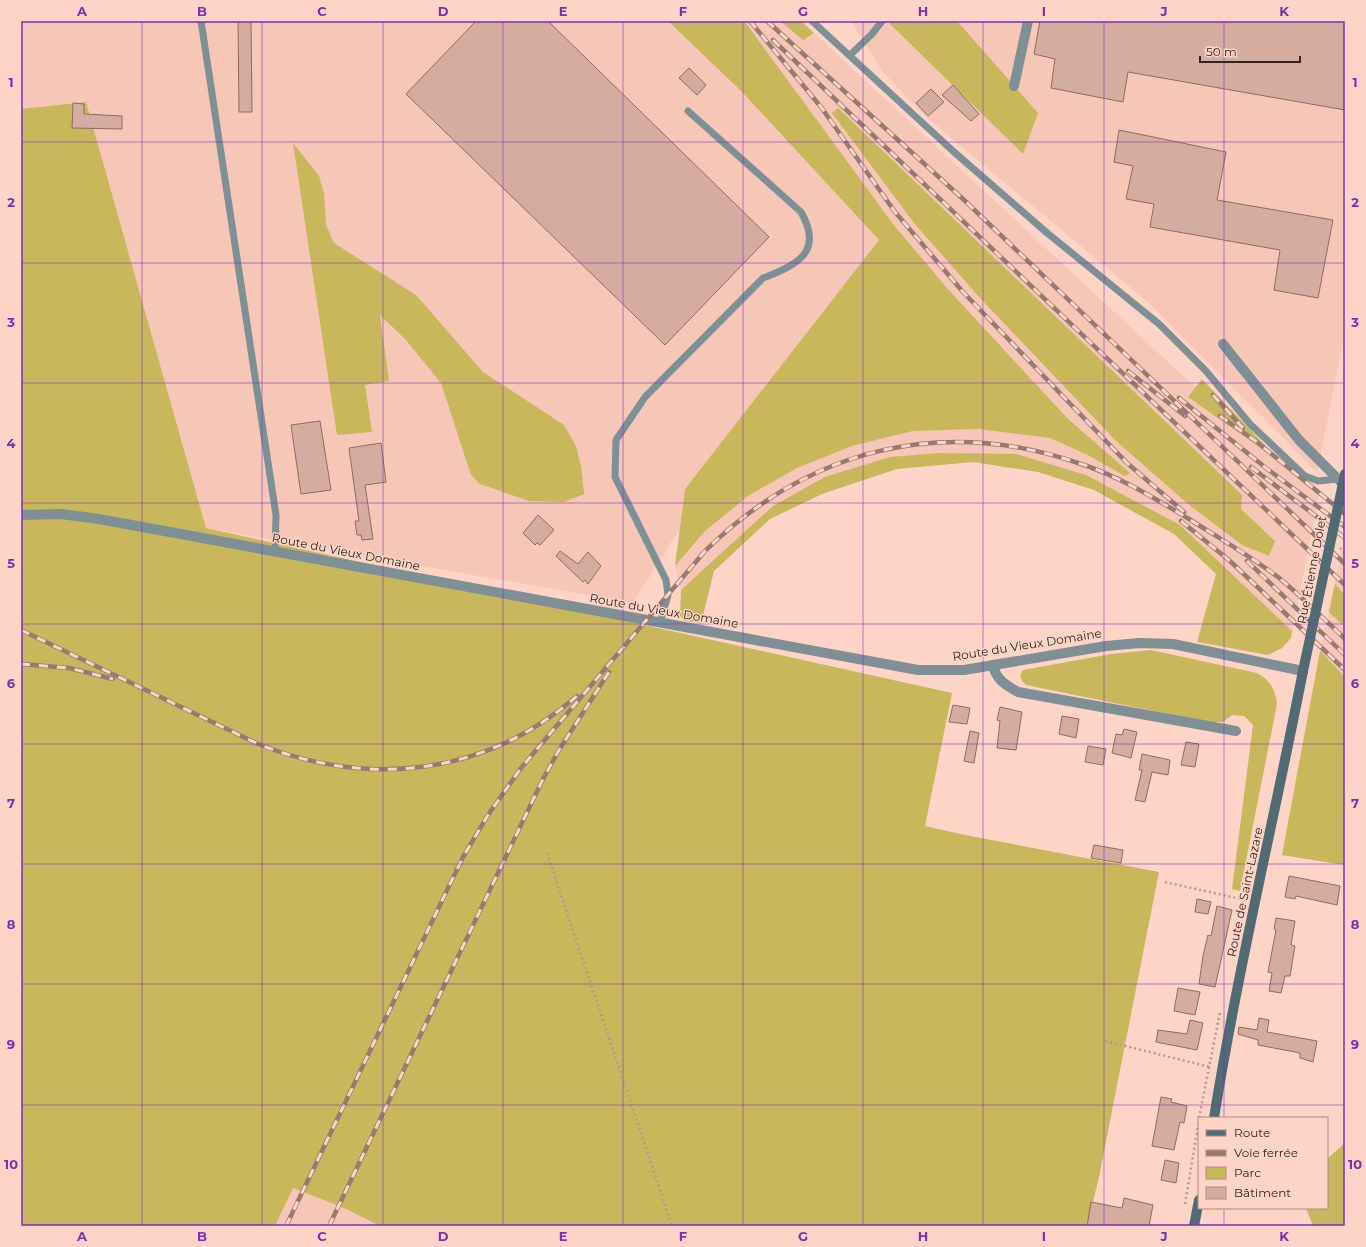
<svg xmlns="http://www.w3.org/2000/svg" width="1366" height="1247" viewBox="0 0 1366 1247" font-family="Montserrat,sans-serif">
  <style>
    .built { fill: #f6c6b6 }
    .green { fill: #c8b75b }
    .building { fill: #d5ada0; stroke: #906b60 }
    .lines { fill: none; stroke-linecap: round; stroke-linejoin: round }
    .path { stroke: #b8988d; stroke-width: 2.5; stroke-dasharray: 2 3; stroke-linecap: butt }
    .service { stroke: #7e9096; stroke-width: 7 }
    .minor { stroke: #7e9096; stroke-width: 10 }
    .secondary { stroke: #506b73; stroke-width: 10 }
    .rail-casing { stroke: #977b71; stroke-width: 4.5 }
    .rail { stroke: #fdd4c6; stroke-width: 3; stroke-dasharray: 9; stroke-linecap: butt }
    .secondary-bridge { stroke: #506b73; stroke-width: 10 }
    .grid { fill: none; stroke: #7b2cbf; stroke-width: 1; stroke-opacity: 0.55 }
    .labels { text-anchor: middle; stroke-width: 3; stroke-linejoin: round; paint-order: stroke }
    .street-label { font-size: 12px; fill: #34241f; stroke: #fdd4c6 }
    .neatline { fill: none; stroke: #7b2cbf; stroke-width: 1.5 }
    .grid-label { font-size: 13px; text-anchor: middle; font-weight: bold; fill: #7b2cbf }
  </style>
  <rect width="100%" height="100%" fill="#fdd4c6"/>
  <g class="built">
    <path d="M21,21h647l74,71 137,148 -194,249 -5,39 -47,75 -427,-75 -120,-426 -65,7z"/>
    <path d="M729,21h72l408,379 111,90 -29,148 -113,-108 -56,-35 -120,-37 -138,9 -105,54 -77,73 -7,-28 30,-35 43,-35 49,-28 55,-22 61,-15 66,-2 71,9 -110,-152z"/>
    <path d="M851,21h494v311l-28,140 -169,-170 -222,-185 -44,-46z"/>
    <path d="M1345,535v146l-26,-24z"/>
    <path d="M293,1188l51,20 36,18h-105z"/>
  </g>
  <g class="green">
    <path d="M668,21l77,1 148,202 53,63 122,132 62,54 -5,3 -37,-21 -38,-17 -71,-9 -66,2 -61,15 -55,22 -49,28 -43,35 -30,35 10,-77 194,-249 -137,-148z"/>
    <path d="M780,21h21l13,12 -11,7z"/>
    <path d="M887,21h70l81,92 -15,41z"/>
    <path d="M86,102l120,426 746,165 -27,133 40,9 194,37 -60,305 -12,49h-707l-36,-18 -51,-20 -18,38h-254v-1117z"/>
    <path d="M838,108l404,387 -1,14 34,32 -6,15 -27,-11 -54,-41 -73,-64 -134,-141 -67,-76 -82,-110z"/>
    <path d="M293,143l26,33 5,17 2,32 8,18 82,52 67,77 81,53 12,21 5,20 3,28 -20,8 -35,-1 -49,-17 -9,-9 -30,-92 -36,-44 -25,-24 9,66 -24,4 7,47 -35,3z"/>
    <path d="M1202,379l80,84 -94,-66z"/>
    <path d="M939,453l77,1 70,21 94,50 112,106 -1,7 -9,10 -14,7 -71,-13 19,-68 -42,-40 -80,-44 -56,-18 -65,-10 -76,7 -75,25 -52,25 -56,52 -13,52 -17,-2 -4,-5 1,-26 92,-84 52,-29 65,-20z"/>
    <path d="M1335,584l10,11v32l-16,-15z"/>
    <path d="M1151,650l106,23c14,8 18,16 20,31l-37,187 -8,-2 21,-164 -9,-9 -12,-1 -9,7h-16l-181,-37 -4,-4 -2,-6 3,-5 88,-16z"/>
    <path d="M1320,651l25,26v188l-63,-10z"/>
    <path d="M1345,1143v83h-32l-7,-18h21v-49z"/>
  </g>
  <g class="building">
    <path d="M238,21h13l1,91h-13z"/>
    <path d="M476,21h72l221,216 -104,108 -259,-251z"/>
    <path d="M1040,21h305v89l-217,-38 -5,30 -72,-14 4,-29 -21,-5z"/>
    <path d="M689,68l17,17 -9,10 -18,-17z"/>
    <path d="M953,85l26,29 -8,7 -29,-26z"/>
    <path d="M931,89l13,13 -16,14 -12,-13z"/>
    <path d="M73,103l11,1v10l38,2v13l-50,-1z"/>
    <path d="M1119,130l107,22 -9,48 116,20 -15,78 -44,-8 6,-40 -130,-23 4,-23 -28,-5 7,-33 -19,-4z"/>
    <path d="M320,421l11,69 -30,4 -10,-69z"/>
    <path d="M381,443l5,39 -21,3 8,54 -11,1 -1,-5h-4l-2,-14h4l-10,-73z"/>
    <path d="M538,515l16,15 -14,15 -3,-2 -2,2 -12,-12z"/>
    <path d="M560,551l18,13 10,-12 13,14 -13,18 -3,-4 -2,2 -27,-26z"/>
    <path d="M953,705l17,3 -3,16 -18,-2z"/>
    <path d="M1000,707l22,5 -6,38 -19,-2 3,-27 -3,-1z"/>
    <path d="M1062,716l17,3 -3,19 -17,-4z"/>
    <path d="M1124,729l13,3 -6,26 -19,-5 4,-19 6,1z"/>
    <path d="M970,731l9,2 -5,30 -10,-2z"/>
    <path d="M1186,742l13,2 -4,23 -14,-2z"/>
    <path d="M1088,746l18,3 -3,16 -18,-3z"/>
    <path d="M1142,754l28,6 -2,15 -16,-3 -7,30 -10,-2 7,-30h-3z"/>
    <path d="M1094,845l29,5 -2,13 -30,-5z"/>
    <path d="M1289,876l51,10 -3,19 -41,-9 -1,3 -10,-2z"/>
    <path d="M1197,899l14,3 -3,12 -13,-2z"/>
    <path d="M1217,906l15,4 -17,77 -16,-3 4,-28 5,-21 3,1z"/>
    <path d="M1276,918l19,3 -4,24 4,1 -5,30h-5l-4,17 -12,-2 3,-18 -4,-1 8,-42 -2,-1z"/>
    <path d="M1178,988l22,4 -5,23 -21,-4z"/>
    <path d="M1259,1018l10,2 -2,12 50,9 -4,21 -13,-4v-5l-42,-8v-5l-20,-6 1,-7 18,3z"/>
    <path d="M1190,1020l13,3 -6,27 -41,-8 2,-12 29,4z"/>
    <path d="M1161,1097l11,2 -1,3 16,4 -3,17 -4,-1 -6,28 -22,-4z"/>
    <path d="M1165,1160l14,3 -3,20 -15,-3z"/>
    <path d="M1124,1198l29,7 -4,21h-62l4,-24 31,6z"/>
  </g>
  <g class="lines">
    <g class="path">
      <path d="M1340,548l5,5"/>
      <path d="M547,853l125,373"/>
      <path d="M1165,882l80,18"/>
      <path d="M1105,1041l105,26"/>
      <path d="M1199,1118l21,-106"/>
      <path d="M1185,1204l14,-84"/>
    </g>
    <g class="service">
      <path d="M201,21l75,494 -1,37"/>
      <path d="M812,21l142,131 92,80 113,92 47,47 44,53 55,52 13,5 20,-2"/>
      <path d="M850,55l22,-21 10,-13"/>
      <path d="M660,623l8,-28 -2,-15 -51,-103 1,-37 29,-43 118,-119c34,-13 61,-26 38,-66l-113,-101"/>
    </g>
    <g class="minor">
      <path d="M1014,86l14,-65"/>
      <path d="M1223,344l76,96 46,46"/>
      <path d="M21,515l40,-1 38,5 819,151h46l142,-24 33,-3 34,1 130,27"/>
      <path d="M993,665c3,15 13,20 25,27l218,39"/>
    </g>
    <g class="secondary">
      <path d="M1214,1118c24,-150 60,-298 89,-447"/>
      <path d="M1194,1226l5,-26"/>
    </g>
    <g class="rail-casing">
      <g id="rail">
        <path d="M750,21l71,86 74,105 68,80 164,171 57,49"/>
        <path d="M767,21l196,178 382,365"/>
        <path d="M773,40l572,545"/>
        <path d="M1128,371l57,45"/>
        <path d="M1213,395l30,33"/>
        <path d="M1179,398l87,70 79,59"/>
        <path d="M1220,416l37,26 88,72"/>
        <path d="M1251,467l94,71"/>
        <path d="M1181,521l49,40 115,109"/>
        <path d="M1247,561l98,94"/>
        <path d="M21,630l237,114c111,44 227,32 319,-48"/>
        <path d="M21,664l48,4 44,11"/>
        <path d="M286,1226l177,-369 25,-42 33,-47 184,-217c104,-102 235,-135 373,-88 39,12 76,35 111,56 30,19 61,37 89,58 23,19 45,41 67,62"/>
        <path d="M329,1226l214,-447 16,-29 50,-78"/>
      </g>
    </g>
    <use href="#rail" class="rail"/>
    <path class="secondary-bridge" d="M1303,671l42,-197"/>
  </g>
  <path class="grid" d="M142,21v1205M262,21v1205M383,21v1205M503,21v1205M623,21v1205M743,21v1205M863,21v1205M983,21v1205M1104,21v1205M1224,21v1097M21,142h1324M21,263h1324M21,383h1324M21,503h1324M21,624h1324M21,744h1324M21,864h1324M21,984h1324M21,1105h1324M1224,1208v18"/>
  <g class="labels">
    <g class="street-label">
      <text transform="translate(346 552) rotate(11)" y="4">Route du Vieux Domaine</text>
      <text transform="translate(1312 570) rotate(-79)" y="4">Rue Étienne Dolet</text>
      <text transform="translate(664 611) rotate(10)" y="4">Route du Vieux Domaine</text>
      <text transform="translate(1027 645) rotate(-9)" y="4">Route du Vieux Domaine</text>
      <text transform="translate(1245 892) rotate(-78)" y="4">Route de Saint-Lazare</text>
    </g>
  </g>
  <rect width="1366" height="1247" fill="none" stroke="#fdd4c6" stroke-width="44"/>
  <rect x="1198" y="1117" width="130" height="92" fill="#fdd4c6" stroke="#ad8e83"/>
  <rect x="1206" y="1130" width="20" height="6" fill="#506b73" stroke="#ad8e83"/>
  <text x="1234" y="1137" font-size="12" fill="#34241f">Route</text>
  <rect x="1206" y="1150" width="20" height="6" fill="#977b71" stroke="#ad8e83"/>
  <text x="1234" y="1157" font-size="12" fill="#34241f">Voie ferrée</text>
  <rect x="1206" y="1167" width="20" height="12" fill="#c8b75b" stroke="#ad8e83"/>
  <text x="1234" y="1177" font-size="12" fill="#34241f">Parc</text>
  <rect x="1206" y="1187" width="20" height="12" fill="#d5ada0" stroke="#ad8e83"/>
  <text x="1234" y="1197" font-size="12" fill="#34241f">Bâtiment</text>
  <path d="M1200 56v6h100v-6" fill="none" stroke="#34241f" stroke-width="2"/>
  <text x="1206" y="56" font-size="12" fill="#34241f" stroke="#fdd4c6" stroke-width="3" paint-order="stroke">50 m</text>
  <rect x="22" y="22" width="1322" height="1203" class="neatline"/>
  <g class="grid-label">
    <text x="82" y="16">A</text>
    <text x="202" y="16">B</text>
    <text x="322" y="16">C</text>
    <text x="443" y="16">D</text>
    <text x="563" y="16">E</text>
    <text x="683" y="16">F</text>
    <text x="803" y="16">G</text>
    <text x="923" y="16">H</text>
    <text x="1044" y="16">I</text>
    <text x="1164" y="16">J</text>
    <text x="1284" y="16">K</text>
    <text x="11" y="87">1</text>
    <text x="1355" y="87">1</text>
    <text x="11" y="207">2</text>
    <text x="1355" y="207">2</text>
    <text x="11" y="327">3</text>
    <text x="1355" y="327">3</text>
    <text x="11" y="448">4</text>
    <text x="1355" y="448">4</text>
    <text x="11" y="568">5</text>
    <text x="1355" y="568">5</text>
    <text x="11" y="688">6</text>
    <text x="1355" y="688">6</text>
    <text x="11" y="808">7</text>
    <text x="1355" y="808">7</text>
    <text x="11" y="929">8</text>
    <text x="1355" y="929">8</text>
    <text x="11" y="1049">9</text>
    <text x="1355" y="1049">9</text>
    <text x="11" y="1169">10</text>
    <text x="1355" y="1169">10</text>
    <text x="82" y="1241">A</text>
    <text x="202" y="1241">B</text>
    <text x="322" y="1241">C</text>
    <text x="443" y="1241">D</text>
    <text x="563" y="1241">E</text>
    <text x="683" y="1241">F</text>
    <text x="803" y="1241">G</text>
    <text x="923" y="1241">H</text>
    <text x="1044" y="1241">I</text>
    <text x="1164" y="1241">J</text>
    <text x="1284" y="1241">K</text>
  </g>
</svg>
